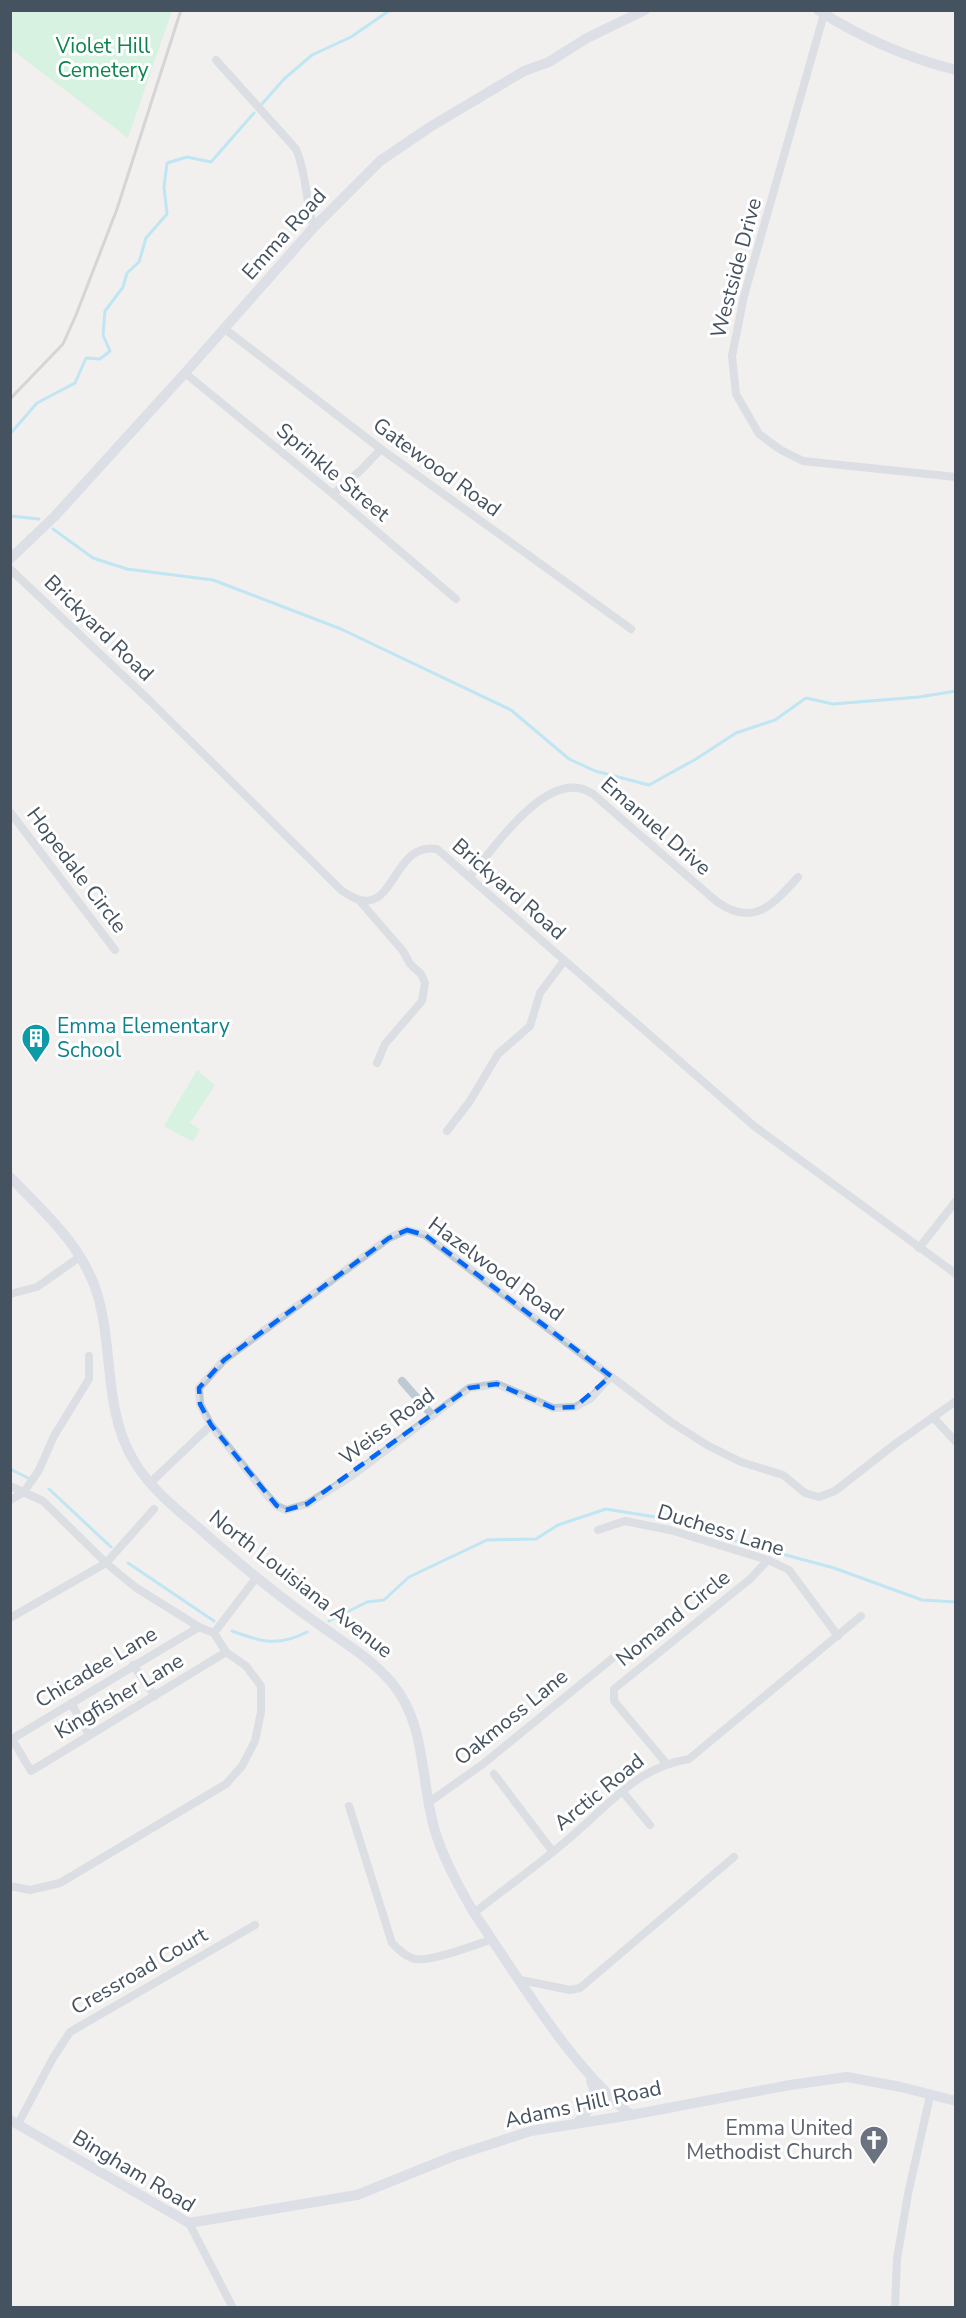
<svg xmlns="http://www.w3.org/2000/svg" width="966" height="2318" viewBox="0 0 966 2318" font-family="'Nunito Sans',sans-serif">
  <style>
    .green { fill: #b9f5d2 }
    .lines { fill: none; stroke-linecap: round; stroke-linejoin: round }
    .stream { stroke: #81dbf7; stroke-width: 3 }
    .street { stroke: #becad3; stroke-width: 8 }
    .secondary { stroke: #c0ccdb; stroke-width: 10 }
    .rail { stroke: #b1b4bb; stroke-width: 3 }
    .marked { fill: none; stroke: #0368f8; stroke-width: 4.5; stroke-dasharray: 12 8; stroke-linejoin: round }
    .labels { text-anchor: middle; stroke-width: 6; stroke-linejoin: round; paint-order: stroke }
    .park-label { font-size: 21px; fill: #0c854c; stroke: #fff }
    .street-label { font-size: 21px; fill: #45525f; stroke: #fff }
    .culture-label { font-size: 21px; fill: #0d838f; stroke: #fff; text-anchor: start }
    .worship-label { font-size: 21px; fill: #5b616d; stroke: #fff; text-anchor: end }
  </style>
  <rect width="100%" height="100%" fill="#f2efef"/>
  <g class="green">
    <path d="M10,11h162l-44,127 -117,-89z"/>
    <path d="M197,1070l18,15 -25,38 10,6 -7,13 -29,-16z"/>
  </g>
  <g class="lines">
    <g class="stream">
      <path d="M262,104l22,-25 28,-24 39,-18 39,-27"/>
      <path d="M10,434l27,-31 38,-20 11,-25 14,1 10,-8 -7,-16 2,-24 18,-24 4,-14 12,-11 7,-24 21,-24 -3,-27 3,-24 20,-6 24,5 43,-49"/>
      <path d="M10,516l29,3"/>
      <path d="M53,529l40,29 34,11 86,11 128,49 170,81 58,49 26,12 54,14 47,-26 40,-26 39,-13 31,-22 27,6 86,-7 37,-6"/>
      <path d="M10,1469l18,9"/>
      <path d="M49,1489l62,58"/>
      <path d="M128,1563l86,58"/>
      <path d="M329,1621l38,-19 17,-2 25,-23 78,-37 49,-1 22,-14 48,-16 86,14 49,20 93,25 88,32 34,2"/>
      <path d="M232,1631c30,11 46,16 75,1"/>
    </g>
    <g class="street">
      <path d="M824,14l-80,282 -12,60 4,38 23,40 22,16 22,11 153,16"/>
      <path d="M216,60l80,89c11,25 9,52 18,78"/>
      <path d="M225,329l156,120 250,180"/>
      <path d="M185,373l148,121 123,105"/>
      <path d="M333,494l28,-24 20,-21"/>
      <path d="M10,569l140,132 192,190c6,3 12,8 18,9 36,8 34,-58 77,-51l317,277 202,148"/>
      <path d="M10,812l105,138"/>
      <path d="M470,876c25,-28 79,-112 123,-82l123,107c37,27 56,5 82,-24"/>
      <path d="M359,900l44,51 7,13 11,10 4,9 -3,18 -37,43 -8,19"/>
      <path d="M447,1131l23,-30 28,-47 32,-28 10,-33 24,-32"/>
      <path d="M919,1248l37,-47"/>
      <path d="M10,1294l27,-7 44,-31"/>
      <path d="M611,1376l-21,23 -15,8 -22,1 -56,-24 -28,4 -119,89 -43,27 -21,6 -9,-4 -10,-11 -56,-70 -11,-21 -1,-16 25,-28 165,-122 18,-8 18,5 246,187 36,23 34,17 42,13 22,18 14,4 16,-6 60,-47 61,-43"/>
      <path d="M402,1381l30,34"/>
      <path d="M933,1417l23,25"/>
      <path d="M150,1483l61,-58"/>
      <path d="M10,1486l33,15 63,62 29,24 64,40 15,6 12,19 20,14 15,20v26l-6,29 -13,25 -16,18 -166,99 -30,7 -20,-4"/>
      <path d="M10,1500l14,-8 15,-22 15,-34 35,-57v-23"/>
      <path d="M598,1530l27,-9 45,9 98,30 21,10 49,66"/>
      <path d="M10,1618l96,-55 48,-54"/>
      <path d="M199,1627l-187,112 19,32 195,-119"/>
      <path d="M214,1633l42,-55"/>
      <path d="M133,1665l22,31"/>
      <path d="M71,1703l18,32"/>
      <path d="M666,1763l-52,-62v-12l136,-110 18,-19"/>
      <path d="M494,1774l59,78"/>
      <path d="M622,1791l28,34"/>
      <path d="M428,1803l55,-39 131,-107"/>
      <path d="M349,1806l43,137c6,6 14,14 23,16 16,3 60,-14 77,-20"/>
      <path d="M474,1913c33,-26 67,-50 98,-77 38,-32 65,-69 117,-77l172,-143"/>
      <path d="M521,1980l49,10 10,-2 154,-131"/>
      <path d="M18,2124l35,-66 17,-26 185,-107"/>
      <path d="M189,2223l44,85"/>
      <path d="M895,2308l2,-49 11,-65 22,-98"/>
    </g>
    <g class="secondary">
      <path d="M818,10c42,27 90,48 138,60"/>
      <path d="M10,559l45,-43 130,-143 129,-146 66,-66 50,-34 94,-56 25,-9 38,-24 58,-28"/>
      <path d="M10,1177c34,35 72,68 87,116 17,55 6,117 37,168 16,27 42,48 66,68 37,33 74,64 114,92 27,20 56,36 78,62 35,42 28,98 43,148 9,29 24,56 39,82 46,67 94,150 157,202"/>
      <path d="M10,2120l179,103 168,-28 97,-39 77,-25 100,-16 159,-30 57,-8 54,10 55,14"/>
      <path d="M577,2123c12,-13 23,-24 14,-42"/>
    </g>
    <path class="rail" d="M10,399l53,-55 13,-29 41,-106 64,-199"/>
  </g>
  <path d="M0 0H966V2318H0ZM407,1230l18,5 186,141 -36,31 -22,1 -56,-24 -28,4 -162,116 -21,6 -9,-4 -66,-81 -11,-21 -1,-16 25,-28 165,-122z" fill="#f2efef" fill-opacity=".55" fill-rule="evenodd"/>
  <path class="marked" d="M407,1230l18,5 186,141 -36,31 -22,1 -56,-24 -28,4 -162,116 -21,6 -9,-4 -66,-81 -11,-21 -1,-16 25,-28 165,-122z"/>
  <defs>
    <g id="building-pin" transform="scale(1.5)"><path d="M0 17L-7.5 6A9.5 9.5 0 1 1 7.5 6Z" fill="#0f9aa8" stroke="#fff"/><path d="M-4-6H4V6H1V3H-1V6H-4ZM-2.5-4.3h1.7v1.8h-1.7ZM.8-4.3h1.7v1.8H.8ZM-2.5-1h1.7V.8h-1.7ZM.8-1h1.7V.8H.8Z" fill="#fff"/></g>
    <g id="church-pin" transform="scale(1.5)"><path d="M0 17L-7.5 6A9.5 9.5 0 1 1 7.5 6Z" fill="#6b7280" stroke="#fff"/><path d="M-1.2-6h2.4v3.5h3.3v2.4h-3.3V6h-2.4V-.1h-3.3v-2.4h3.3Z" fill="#fff"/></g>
  </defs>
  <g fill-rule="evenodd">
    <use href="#building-pin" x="36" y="1038"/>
    <use href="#church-pin" x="874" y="2140"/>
  </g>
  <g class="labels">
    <g class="park-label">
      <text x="103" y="53">Violet Hill<tspan x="103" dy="24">Cemetery</tspan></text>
    </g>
    <g class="street-label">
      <text transform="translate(284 234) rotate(-48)" y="7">Emma Road</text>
      <text transform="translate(736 268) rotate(-75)" y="7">Westside Drive</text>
      <text transform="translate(437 467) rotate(36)" y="7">Gatewood Road</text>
      <text transform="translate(333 472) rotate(40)" y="7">Sprinkle Street</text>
      <text transform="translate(99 628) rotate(44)" y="7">Brickyard Road</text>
      <text transform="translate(656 826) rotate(41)" y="7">Emanuel Drive</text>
      <text transform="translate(77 870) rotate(53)" y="7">Hopedale Circle</text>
      <text transform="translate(509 889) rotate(41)" y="7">Brickyard Road</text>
      <text transform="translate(496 1269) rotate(36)" y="7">Hazelwood Road</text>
      <text transform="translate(387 1426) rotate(-37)" y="7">Weiss Road</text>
      <text transform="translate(721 1530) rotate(17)" y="7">Duchess Lane</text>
      <text transform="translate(301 1584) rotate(38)" y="7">North Louisiana Avenue</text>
      <text transform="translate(673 1618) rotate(-39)" y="7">Nomand Circle</text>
      <text transform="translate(96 1667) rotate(-31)" y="7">Chicadee Lane</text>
      <text transform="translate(119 1696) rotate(-31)" y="7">Kingfisher Lane</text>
      <text transform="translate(511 1717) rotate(-39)" y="7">Oakmoss Lane</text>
      <text transform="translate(599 1792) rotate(-39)" y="7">Arctic Road</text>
      <text transform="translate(139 1971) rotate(-30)" y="7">Cressroad Court</text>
      <text transform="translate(583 2104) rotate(-12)" y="7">Adams Hill Road</text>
      <text transform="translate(134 2171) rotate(31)" y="7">Bingham Road</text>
    </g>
    <g class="culture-label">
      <text x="57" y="1033">Emma Elementary<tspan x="57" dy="24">School</tspan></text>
    </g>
    <g class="worship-label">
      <text x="853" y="2135">Emma United<tspan x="853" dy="24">Methodist Church</tspan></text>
    </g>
  </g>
  <rect width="966" height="2318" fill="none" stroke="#45525f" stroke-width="24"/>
</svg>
